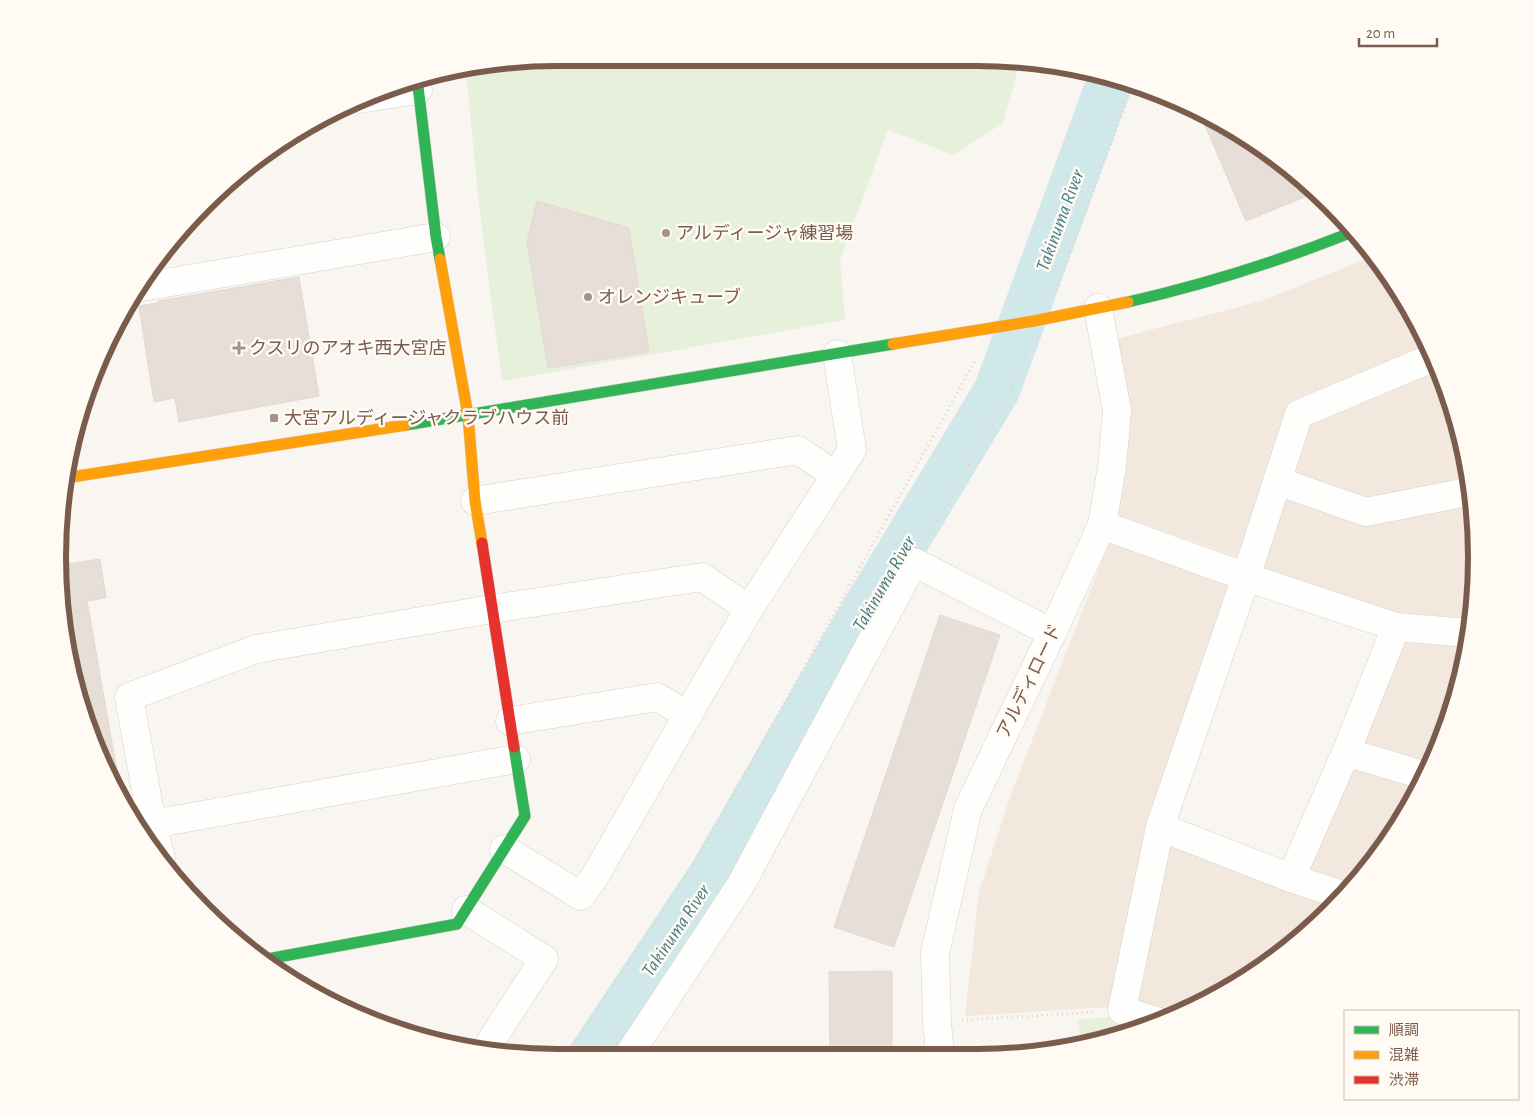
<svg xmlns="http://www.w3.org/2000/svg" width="1534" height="1115" viewBox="0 0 1534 1115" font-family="'Alegreya Sans','Noto Sans JP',sans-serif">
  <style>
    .residential { fill: #f2e8de }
    .green { fill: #e7f0db }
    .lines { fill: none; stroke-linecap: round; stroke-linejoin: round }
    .river { stroke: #d0e8ea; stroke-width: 46 }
    .building { fill: #e6ded7; stroke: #e2d8d2 }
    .street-casing { stroke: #d7d1cb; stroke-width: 29 }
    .fast-casing { stroke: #d9d2cb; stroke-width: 12 }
    .slow-casing { stroke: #d9d2cb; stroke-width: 12 }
    .jam-casing { stroke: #d9d2cb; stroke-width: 12 }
    .path { stroke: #dcd5d0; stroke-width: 3; stroke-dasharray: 1 4; stroke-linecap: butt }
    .street { stroke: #fefefd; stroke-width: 28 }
    .fast { stroke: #30b455; stroke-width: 11 }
    .slow { stroke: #ff9f0a; stroke-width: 11 }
    .jam { stroke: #e5322d; stroke-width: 11 }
    .poi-dot { fill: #a69286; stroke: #fffaf3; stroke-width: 2 }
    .labels { text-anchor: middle; stroke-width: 5; stroke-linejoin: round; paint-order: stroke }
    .poi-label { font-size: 18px; fill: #7a5c4d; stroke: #fffaf3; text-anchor: start }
    .street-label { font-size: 18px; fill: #7a5c4d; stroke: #fffaf3 }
    .water-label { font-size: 19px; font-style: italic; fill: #437c86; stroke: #fffaf3 }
    .rim { fill: none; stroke: #7a5c4d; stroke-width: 6 }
  </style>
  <rect width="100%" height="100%" fill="#f9f5f0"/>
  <g class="residential">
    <path d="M1373,256l37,52 19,42 -137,58 -46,152 -126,-44 -7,-16 -5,-159 157,-41z"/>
    <path d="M1435,364l15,33 20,86 -109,19 -65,-22 -6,-11 13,-49z"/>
    <path d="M1284,494l84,25 104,-22 3,93 -5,33 -72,-5 -126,-43 -12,-14z"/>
    <path d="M1112,535l126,49 -129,423 -144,9 14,-124 32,-98z"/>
    <path d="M1414,639l53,4 -8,44 -30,81 -60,-17 -5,-11 34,-93z"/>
    <path d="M1345,767l75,19 -47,76 -24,26 -48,-16z"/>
    <path d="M1166,836l173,62 -33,36 -109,72 -28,12 -29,-9 -7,-14z"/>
  </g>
  <g class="green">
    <path d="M558,58h419l43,4 -17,61 -49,32 -66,-25 -48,130 5,60 -343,61 -23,-175 -13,-136z"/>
    <path d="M1116,1016l34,10 -13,5 -55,13 -4,-24z"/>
  </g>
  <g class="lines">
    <path class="river" d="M591,1056l120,-180 141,-245 145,-241 114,-312"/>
  </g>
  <g class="building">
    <path d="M1199,111l28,14 79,56 11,11 -71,29z"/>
    <path d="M537,201l92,27 20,124 -101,16 -21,-126z"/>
    <path d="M299,277l20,119 -140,26 -4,-24 -21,4 -15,-96 19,-3v-2z"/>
    <path d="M100,559l6,39 -19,3 36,204 -27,-56 -34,-127v-57z"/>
    <path d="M940,615l60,20 -106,312 -60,-20z"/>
    <path d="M892,971v83l-62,1 -1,-83z"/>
  </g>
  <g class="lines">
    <g class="street-casing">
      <g id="street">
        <path d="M359,99l59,-9"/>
        <path d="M142,287l294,-50"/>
        <path d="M1277,481l89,31 106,-21"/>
        <path d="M475,501l323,-51 37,25"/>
        <path d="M1102,525l144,52 150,50 72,6"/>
        <path d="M510,721l147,-24 31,18"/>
        <path d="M1346,752l80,24"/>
        <path d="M152,824l364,-65"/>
        <path d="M1160,827l131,51 51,17"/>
        <path d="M504,849l77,47 14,-20 154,-267 103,-159 -15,-96"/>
        <path d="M161,858l-9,-34 -23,-127 127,-48 236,-40 210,-32 47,32"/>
        <path d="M1291,878l55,-126 50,-125"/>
        <path d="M466,910l78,49 -59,91"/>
        <path d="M1159,1022l-37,-12 38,-183 86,-250 53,-163 133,-56"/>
        <path d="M940,1054l-3,-32 -2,-69 33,-144 84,-176 50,-108 10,-58 5,-56 -19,-103"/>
        <path d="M628,1056l112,-170 174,-324 138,71"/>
      </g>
    </g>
    <g class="fast-casing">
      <g id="fast">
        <path d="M417,78l19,159 4,22"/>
        <path d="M1128,302c79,-18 152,-41 227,-71"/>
        <path d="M406,425l487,-81"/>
        <path d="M262,960l195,-36 68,-108 -11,-69"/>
      </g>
    </g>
    <g class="slow-casing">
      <g id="slow">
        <path d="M440,259l28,156 7,86 7,42"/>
        <path d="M893,344l141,-23 94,-19"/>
        <path d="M65,478l341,-53"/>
      </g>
    </g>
    <g class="jam-casing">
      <path id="jam" d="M482,543l32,204"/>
    </g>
    <g class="path">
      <path d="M1056,290l77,-205"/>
      <path d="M927,539l81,-143 21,-47"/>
      <path d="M962,1020l134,-8"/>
      <path d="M566,1056l131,-196 279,-501"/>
    </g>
    <use href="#street" class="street"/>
    <use href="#fast" class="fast"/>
    <use href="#slow" class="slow"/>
    <use href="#jam" class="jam"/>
  </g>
  <g class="poi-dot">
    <circle cx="666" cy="233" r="5"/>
    <circle cx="588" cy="297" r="5"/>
    <path d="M236.5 340.5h5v5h5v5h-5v5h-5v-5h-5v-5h5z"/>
    <rect x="269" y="413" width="10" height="10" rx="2.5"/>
  </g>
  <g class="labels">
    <g class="poi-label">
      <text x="676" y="239">アルディージャ練習場</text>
      <text x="598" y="303">オレンジキューブ</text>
      <text x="249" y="354">クスリのアオキ西大宮店</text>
      <text x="284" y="424">大宮アルディージャクラブハウス前</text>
    </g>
    <g class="street-label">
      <text transform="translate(1029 681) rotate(-64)" y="6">アルディロード</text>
    </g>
    <g class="water-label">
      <text transform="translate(1059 220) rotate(-70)" y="7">Takinuma River</text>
      <text transform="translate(883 583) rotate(-60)" y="7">Takinuma River</text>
      <text transform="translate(675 930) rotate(-56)" y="7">Takinuma River</text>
    </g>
  </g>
  <path d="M0 0H1534V1115H0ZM557 66H977A491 491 0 0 1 1468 557V558A491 491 0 0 1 977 1049H557A491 491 0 0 1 66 558V557A491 491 0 0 1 557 66Z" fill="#fffaf3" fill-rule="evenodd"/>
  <path class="rim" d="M557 66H977A491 491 0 0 1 1468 557V558A491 491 0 0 1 977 1049H557A491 491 0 0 1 66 558V557A491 491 0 0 1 557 66Z"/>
  <rect x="1344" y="1010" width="175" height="90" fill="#fffaf3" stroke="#cabbb1"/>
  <rect x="1354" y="1026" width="25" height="8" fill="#30b455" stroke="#cabbb1"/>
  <text x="1389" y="1035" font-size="15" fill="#7a5c4d">順調</text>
  <rect x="1354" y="1051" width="25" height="8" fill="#ff9f0a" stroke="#cabbb1"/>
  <text x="1389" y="1060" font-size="15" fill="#7a5c4d">混雑</text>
  <rect x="1354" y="1076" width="25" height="8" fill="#e5322d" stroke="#cabbb1"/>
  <text x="1389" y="1085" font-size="15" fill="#7a5c4d">渋滞</text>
  <path d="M1359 38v8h78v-8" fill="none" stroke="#7a5c4d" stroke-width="2.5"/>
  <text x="1366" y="38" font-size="15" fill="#7a5c4d" stroke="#fffaf3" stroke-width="4" paint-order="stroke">20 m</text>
</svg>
